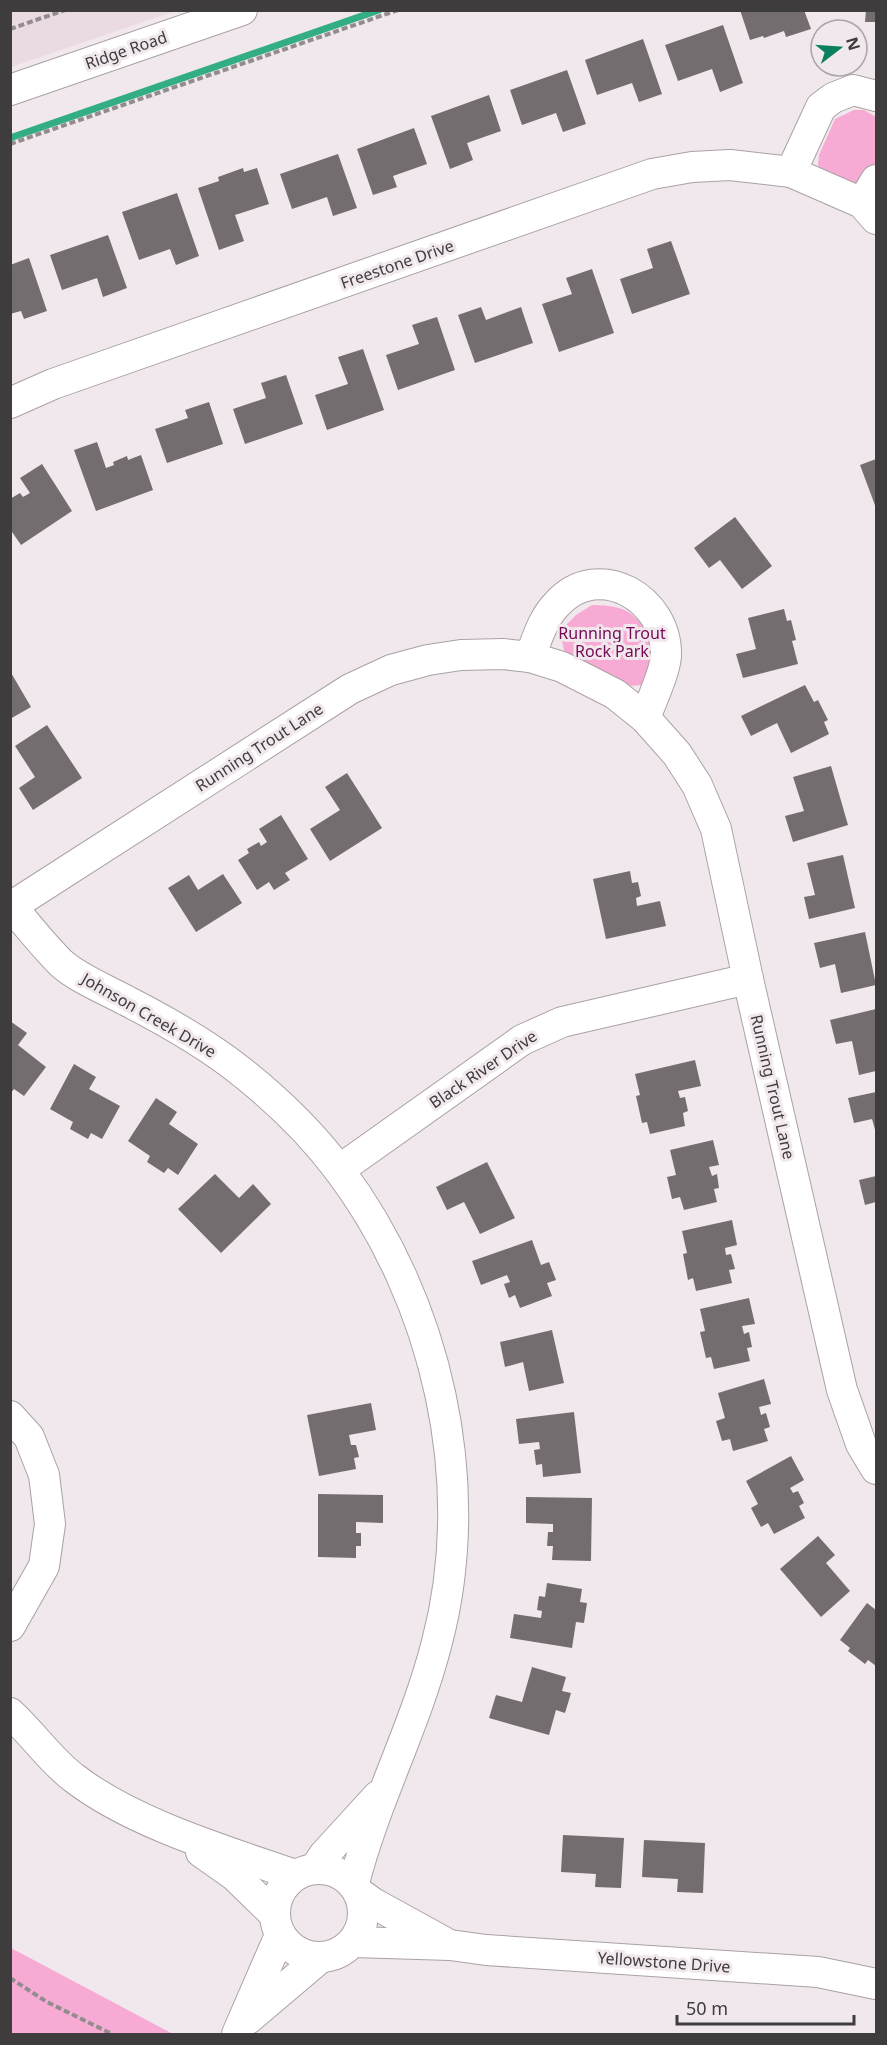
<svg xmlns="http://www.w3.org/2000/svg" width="887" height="2045" viewBox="0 0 887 2045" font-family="'Noto Sans',sans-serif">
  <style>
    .built { fill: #eadae2 }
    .green { fill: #f7abd4 }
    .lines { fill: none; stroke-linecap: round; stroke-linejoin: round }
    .stream { stroke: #33ad84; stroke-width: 7 }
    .building { fill: #746d70 }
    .minor-casing { stroke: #aaa1a5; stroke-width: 32 }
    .path { stroke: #928c8f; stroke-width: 4; stroke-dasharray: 6 3; stroke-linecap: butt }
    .minor { stroke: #fff; stroke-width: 30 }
    .labels { text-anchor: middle; stroke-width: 6; stroke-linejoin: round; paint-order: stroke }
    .street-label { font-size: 16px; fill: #3f3c3e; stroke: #f1e8ed }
    .park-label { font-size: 16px; fill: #750953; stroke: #f1e8ed }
  </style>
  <rect width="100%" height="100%" fill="#f1e8ed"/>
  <path class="built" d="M11,10h164v1l-164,56z"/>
  <g class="green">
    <path d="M854,110h10l12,7v50l-20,22 -33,-13 -5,-11 1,-10 16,-36z"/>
    <path d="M592,605c36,1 39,6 61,32l-3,41 -9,7 -12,1 -59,-25 -6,-11 -3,-13 3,-10 12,-12z"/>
    <path d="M11,1948l162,86h-162z"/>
  </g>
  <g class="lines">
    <path class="stream" d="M10,138l369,-128"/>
  </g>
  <g class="building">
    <path d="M740,10h64l7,19 -25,8 -2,-6 -20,7 -1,-2 -13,4z"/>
    <path d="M866,10h10v12h-11z"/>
    <path d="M723,25l20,58 -23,9 -8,-23 -34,12 -13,-36z"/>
    <path d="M643,39l19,55 -23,8 -7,-19 -35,12 -12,-35z"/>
    <path d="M567,70l19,54 -23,8 -7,-19 -34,12 -12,-35z"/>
    <path d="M489,95l12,36 -34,12 6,17 -23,9 -19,-53z"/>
    <path d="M414,128l13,36 -34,12 4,11 -24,8 -16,-46z"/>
    <path d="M338,154l19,54 -24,8 -6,-19 -35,12 -12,-35z"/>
    <path d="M243,168l1,4 13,-4 12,36 -34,11 9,26 -25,9 -21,-62 21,-7 -1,-4z"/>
    <path d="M177,193l22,63 -23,9 -6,-16 -31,11 -17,-48z"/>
    <path d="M108,235l19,53 -24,9 -6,-19 -35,12 -12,-35z"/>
    <path d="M671,241l19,53 -58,20 -12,-35 33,-11 -6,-19z"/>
    <path d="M29,258l18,53 -23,8 -3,-8 -11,3v-49z"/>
    <path d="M592,269l22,64 -55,19 -17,-48 30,-10 -6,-16z"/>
    <path d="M481,307l5,13 35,-13 12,36 -58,20 -17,-48z"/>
    <path d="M437,317l18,53 -57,20 -12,-35 33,-11 -7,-19z"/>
    <path d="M363,349l21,61 -57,20 -12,-35 33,-11 -10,-27z"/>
    <path d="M286,375l17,49 -58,20 -12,-35 33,-11 -5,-15z"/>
    <path d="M209,402l14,42 -56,19 -12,-34 33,-11 -3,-8z"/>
    <path d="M97,442l9,26 8,-3 -1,-3 14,-6 1,4 13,-5 12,35 -57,21 -22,-61z"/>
    <path d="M876,459v49l-16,-43z"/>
    <path d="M42,464l30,47 -51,34 -11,-16v-30l10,-6 3,4 7,-4 -10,-15z"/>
    <path d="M735,517l37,49 -30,23 -22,-29 -11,8 -15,-20z"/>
    <path d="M784,609l3,12 4,-1 5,20 -4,1 6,23 -55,14 -7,-24 20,-5 -8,-31z"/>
    <path d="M10,671l21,36 -21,12z"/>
    <path d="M805,685l9,17 4,-2 10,20 -4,2 5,12 -38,19 -14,-30 -26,13 -10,-20z"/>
    <path d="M47,725l35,53 -49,32 -14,-22 16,-11 -20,-31z"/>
    <path d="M831,766l17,59 -55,17 -8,-26 19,-5 -11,-34z"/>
    <path d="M347,773l35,55 -52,33 -20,-32 30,-19 -15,-23z"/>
    <path d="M281,815l27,44 -23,14 5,7 -16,10 -5,-8 -12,8 -19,-30 11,-7 -2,-4 12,-7 2,4 6,-4 -8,-13z"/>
    <path d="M843,855l12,53 -46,11 -5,-22 11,-2 -8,-32z"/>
    <path d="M630,871l2,12 6,-1 3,14 -5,2 1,8 23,-5 6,25 -60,13 -13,-60z"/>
    <path d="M223,874l19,29 -46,29 -28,-44 21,-13 9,15z"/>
    <path d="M865,932l11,53 -35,8 -6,-29 -15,4 -6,-25z"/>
    <path d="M876,1009v62l-17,4 -7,-34 -16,3 -6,-24z"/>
    <path d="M10,1021l17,12 -9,12 28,22 -22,29 -10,-7 -4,5z"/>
    <path d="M695,1060l6,26 -23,5 2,7 5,-1 3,14 -5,2 2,13 -35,8 -3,-12 -5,1 -6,-27 4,-1 -5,-21z"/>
    <path d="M74,1064l22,13 -7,12 31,17 -18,33 -11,-6 -3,6 -18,-10 3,-7 -23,-13z"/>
    <path d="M876,1092v41l-4,-14 -18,4 -6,-25z"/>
    <path d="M156,1098l21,14 -8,12 29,20 -20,31 -10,-7 -4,5 -17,-11 3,-6 -22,-15z"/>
    <path d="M713,1140l6,25 -10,2 3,9 5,-2 2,14 -5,1 3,13 -33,8 -4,-13 -8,2 -5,-22 9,-2 -6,-25z"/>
    <path d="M487,1162l28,56 -35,16 -16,-32 -17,8 -11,-23z"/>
    <path d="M215,1174l24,24 14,-14 18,20 -50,49 -43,-44z"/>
    <path d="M876,1176v26l-11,3 -6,-25z"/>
    <path d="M732,1220l5,25 -12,3 1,7 5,-1 4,15 -6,1 3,13 -36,8 -3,-13 -5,2 -5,-26 4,-1 -5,-22z"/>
    <path d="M532,1240l9,25 8,-3 7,18 -9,3 5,13 -32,12 -5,-13 -6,3 -5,-14 6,-2 -3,-7 -26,10 -9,-24z"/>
    <path d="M749,1298l6,26 -13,2 2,8 5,-2 3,15 -5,1 3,13 -36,8 -3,-12 -5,1 -6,-26 5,-1 -5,-22z"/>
    <path d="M552,1330l12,53 -35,8 -6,-29 -18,5 -5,-25z"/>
    <path d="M764,1379l7,25 -12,3 2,8 5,-2 4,14 -6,2 4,12 -35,10 -3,-12 -8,2 -6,-20 9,-3 -7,-25z"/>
    <path d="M371,1403l5,27 -27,5 2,10h5l3,12 -5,1 2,11 -37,7 -12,-61z"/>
    <path d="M574,1412l7,61 -38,4 -1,-13 -6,1 -2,-15 6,-1 -1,-7 -20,2 -3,-25z"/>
    <path d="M791,1456l13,24 -14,8 3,5 5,-2 6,12 -5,3 6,12 -31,16 -6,-11 -7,4 -10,-19 7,-4 -12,-23z"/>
    <path d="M318,1494l65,1v28l-27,-1v11h5v13h-5v12l-38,-1z"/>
    <path d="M526,1497l66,1 -1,63 -39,-1 1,-14h-6l1,-14h5v-8l-27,-1z"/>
    <path d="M818,1536l17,19 -9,8 24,28 -29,26 -41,-48z"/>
    <path d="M547,1583l35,6 -2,13 7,1 -3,20 -8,-1 -4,26 -62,-10 4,-24 27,4 1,-7 -5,-1 2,-14 6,1z"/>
    <path d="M867,1603l9,7v56l-8,-6 -3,4 -17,-13 2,-3 -10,-8z"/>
    <path d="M532,1667l34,10 -4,14 9,2 -6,20 -9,-3 -7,25 -60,-17 7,-23 26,7z"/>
    <path d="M563,1835l61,3 -3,50 -26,-1 1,-13 -35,-2z"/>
    <path d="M644,1840l61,3 -2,50 -26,-1 1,-13 -36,-2z"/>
  </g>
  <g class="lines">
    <g class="minor-casing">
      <g id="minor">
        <path d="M10,90l232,-80"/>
        <path d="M791,172l30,-65 12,-9 20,-8 23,6"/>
        <path d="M862,203l14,-23"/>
        <path d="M10,403l43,-19 599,-210 40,-7 38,-2 61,7 71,31 14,16"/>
        <path d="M530,657c7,-18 13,-39 27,-53 42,-46 111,-5 109,52 -1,16 -15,46 -21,62"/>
        <path d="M10,904c16,20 33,41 51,59 16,15 46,27 66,38 41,21 80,43 116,72 35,28 69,61 96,97 98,130 140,313 98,472 -21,83 -62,159 -83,241"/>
        <path d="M12,906l338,-217 41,-19 37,-10 33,-5 42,-1 27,3 32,10 53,27 30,24 32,36 20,31 19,44 32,150 94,411 19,54 15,25"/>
        <path d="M339,1170l183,-130 40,-18 186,-43"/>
        <path d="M10,1416l19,21 15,38 6,49 -6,42 -34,60"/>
        <path d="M10,1713c22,20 41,48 64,65 58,45 152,73 221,97"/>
        <path d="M201,1852l34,24 39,38"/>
        <path d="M315,1868l9,-13 54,-59"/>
        <circle cx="319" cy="1913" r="44"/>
        <path d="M358,1892l15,11 71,39"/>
        <path d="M354,1942l96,3 36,5 332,22 58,12"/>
        <path d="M248,2019l72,-61"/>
        <path d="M237,2034l43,-99"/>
      </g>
    </g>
    <g class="path">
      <path d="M10,29l55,-19"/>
      <path d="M10,144l388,-134"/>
      <path d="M10,1978l37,24 65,32"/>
    </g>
    <use href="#minor" class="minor"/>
  </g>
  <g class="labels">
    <g class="street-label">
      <text transform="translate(126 50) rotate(-19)" y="6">Ridge Road</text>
      <text transform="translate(397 264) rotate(-19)" y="6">Freestone Drive</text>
      <text transform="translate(259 747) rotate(-33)" y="6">Running Trout Lane</text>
      <text transform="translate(149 1015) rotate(30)" y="6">Johnson Creek Drive</text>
      <text transform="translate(483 1069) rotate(-34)" y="6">Black River Drive</text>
      <text transform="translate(773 1087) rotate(77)" y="6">Running Trout Lane</text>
      <text transform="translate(664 1962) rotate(4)" y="6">Yellowstone Drive</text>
    </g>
    <g class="park-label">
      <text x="612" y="639">Running Trout<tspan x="612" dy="18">Rock Park</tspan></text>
    </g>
  </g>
  <rect width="887" height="2045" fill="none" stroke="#3f3c3e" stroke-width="24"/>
  <g transform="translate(839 48) rotate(73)"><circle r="28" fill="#f1e8ed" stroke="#aaa3a7" stroke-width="1.5"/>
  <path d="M0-4.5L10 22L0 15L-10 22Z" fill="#0a805e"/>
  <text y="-9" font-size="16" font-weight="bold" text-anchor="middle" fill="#3f3c3e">N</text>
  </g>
  <path d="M677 2015v9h177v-9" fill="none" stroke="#3f3c3e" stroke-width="3"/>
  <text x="686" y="2015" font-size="18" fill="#3f3c3e" stroke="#f1e8ed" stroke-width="4.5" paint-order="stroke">50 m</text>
</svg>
